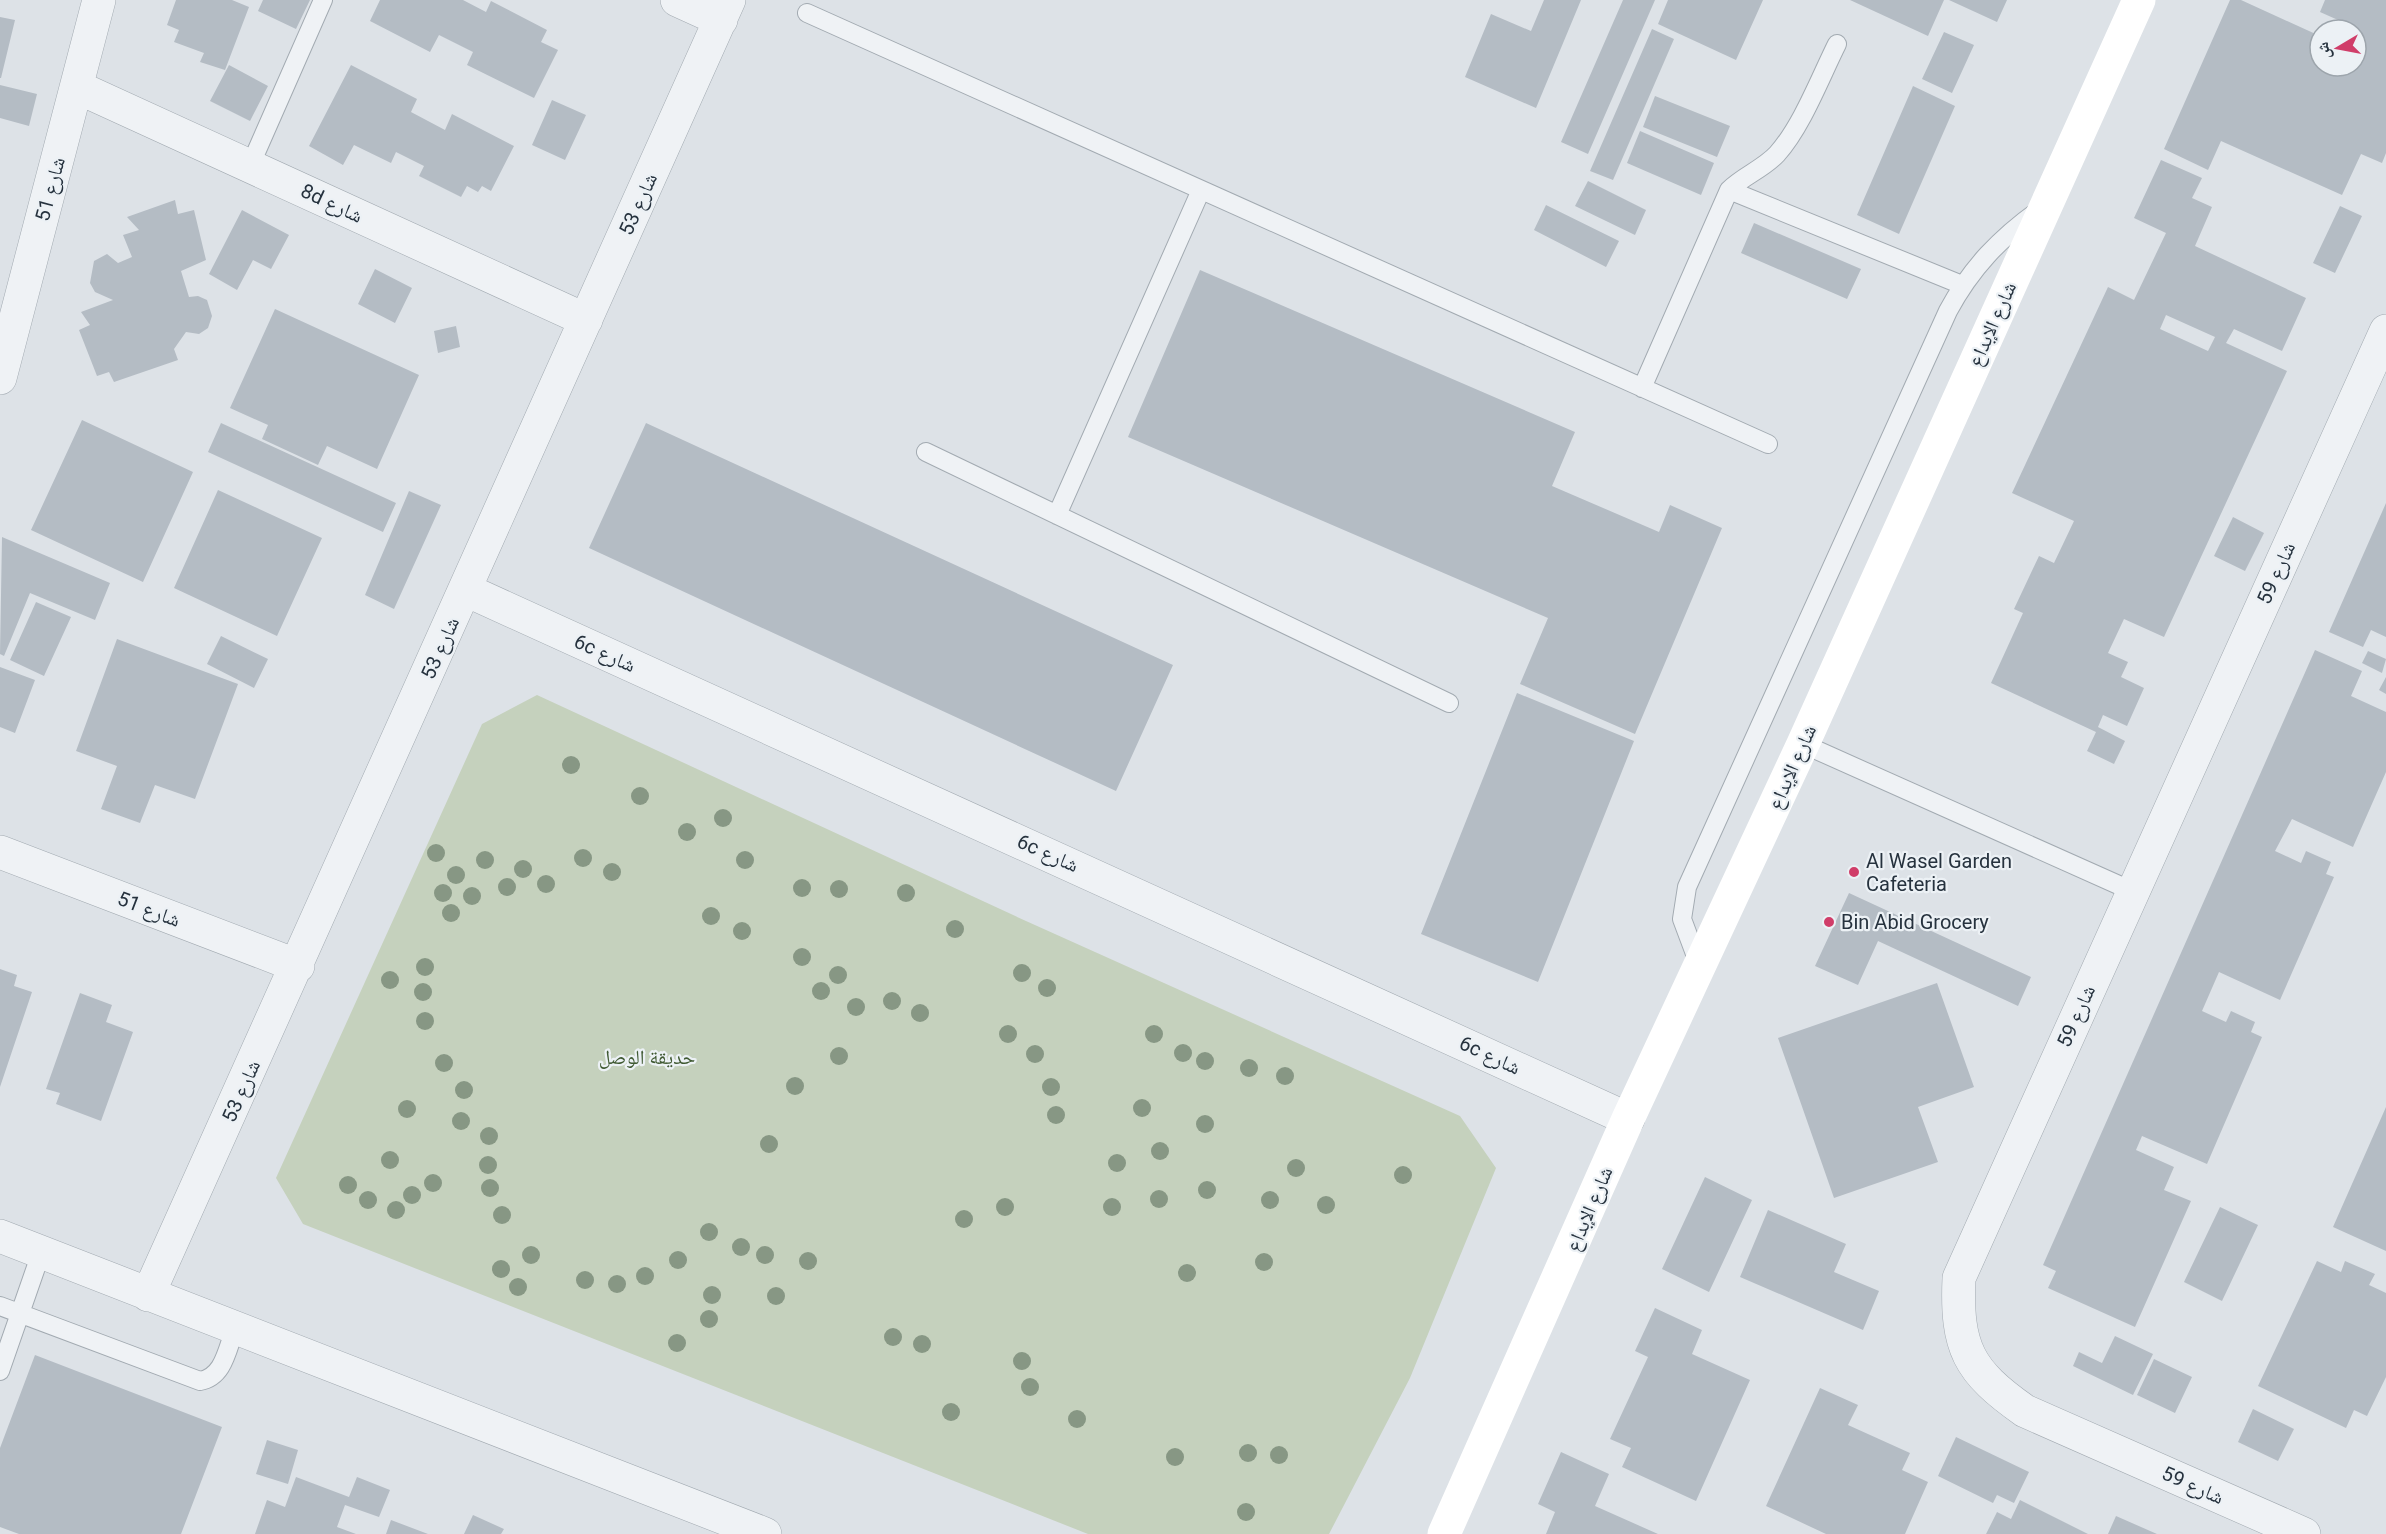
<svg xmlns="http://www.w3.org/2000/svg" width="2386" height="1534" font-family="Roboto,'Noto Naskh Arabic',sans-serif">
<style>
.green{fill:#c5d1bd}
.building{fill:#b4bcc4;fill-rule:evenodd}
.lines{fill:none;stroke-linecap:round;stroke-linejoin:round}
.lane-casing{stroke:#a2aab1;stroke-width:20}
.street-casing{stroke:#a2aab1;stroke-width:34}
.lane{stroke:#eff2f5;stroke-width:18}
.street{stroke:#eff2f5;stroke-width:33}
.secondary{stroke:#fff;stroke-width:33}
.tree{fill:#879784}
.poi-dot{fill:#d03d69;stroke:#ecf1f5;stroke-width:2}
.labels{text-anchor:middle;stroke-width:4.5;stroke-linejoin:round;paint-order:stroke}
.street-label{font-size:20px;fill:#26323e;stroke:#ecf1f5}
.poi-label{font-size:20px;fill:#26323e;stroke:#ecf1f5;text-anchor:start}
.park-label{font-size:20px;fill:#405a33;stroke:#ecf1f5}
</style>
<rect width="100%" height="100%" fill="#dde2e7"/>
<path class="green" d="M537 695 1026 921 1460 1116 1496 1168 1410 1378 1329 1534H1088L303 1224 276 1178 482 724Z"/>
<path class="building" d="M176 0H232L249 7 225 70 200 62 204 53 174 42 179 30 167 25Z
M263 0H310L296 29 258 11Z
M380 0H463L486 12 491 1 547 30 541 42 558 50 534 98 467 65 473 52 439 35 430 52 370 21Z
M1544 0H1581L1536 108 1465 77 1491 14 1531 31Z
M1623 0H1655L1588 154 1561 142Z
M1668 0H1763L1736 60 1658 24Z
M1850 0H1944L1928 36Z
M1949 0H2007L1997 22Z
M2230 0H2241L2320 36V66H2356V30H2334L2338 20 2320 12 2325 0H2386V153L2382 163 2361 154 2342 195 2221 141 2208 170 2164 149Z
M0 17 15 20 1 78H0Z
M1652 29 1674 39 1613 180 1590 171Z
M1944 32 1974 45 1952 93 1922 79Z
M229 65 268 86 250 121 210 101Z
M351 65 417 99 411 112 445 130 452 114 514 146 491 191 482 186 478 192 467 186 461 197 419 176 424 166 396 152 391 163 354 145 343 165 309 146Z
M0 85 37 94 29 126 0 118Z
M1913 86 1955 106 1899 234 1857 215Z
M1655 96 1730 126 1717 157 1643 127Z
M552 100 586 115 565 160 532 145Z
M1640 131 1714 163 1701 195 1627 163Z
M2161 160 2202 178 2192 198 2212 207 2195 246 2306 298 2282 351 2234 329 2226 343 2287 371 2164 637 2124 619 2108 653 2128 662 2121 677 2144 688 2127 726 2103 715 2098 727 2125 741 2114 764 2087 751 2096 732 1991 683 2023 613 2014 609 2039 556 2054 563 2074 521 2012 493 2108 287 2134 300 2166 233 2134 218ZM2166 315 2215 337 2208 351 2160 329Z
M1588 181 1646 210 1635 235 1575 206Z
M175 200 178 214 194 210 206 260 181 271 189 297 198 296 207 300 212 316 208 328 199 334 186 332 174 349 178 360 114 382 109 372 97 376 79 330 90 325 81 312 113 300 95 292 90 283 94 261 107 254 118 263 132 257 123 235 139 230 127 217Z
M1546 205 1619 241 1606 267 1534 230Z
M2340 206 2362 216 2335 273 2313 263Z
M242 210 289 235 271 269 253 260 237 290 209 274Z
M1754 223 1861 269 1847 299 1741 253Z
M375 269 412 288 395 323 358 304Z
M1200 270 1575 432 1552 486 1659 532 1670 505 1722 528 1635 734 1520 684 1548 618 1128 437Z
M275 309 419 375 377 469 327 446 318 465 262 439 268 425 230 408Z
M456 326 460 347 438 353 434 331Z
M82 420 193 472 143 582 31 530Z
M221 423 396 503 383 532 208 452Z
M646 423 1173 665 1116 791 589 548Z
M218 490 322 538 277 636 174 588Z
M409 491 441 505 394 609 365 595Z
M2386 503V637L2371 630 2363 647 2329 632Z
M2233 517 2264 533 2245 571 2214 556Z
M2 537 110 583 95 620 30 593 4 656 0 654Z
M36 602 71 617 44 676 10 660Z
M221 636 268 659 254 688 207 664Z
M117 639 238 684 195 799 155 785 140 823 101 809 117 766 76 751Z
M2315 650 2362 671 2351 696 2386 712V772L2353 847 2292 819 2275 851 2301 863 2306 851 2331 862 2326 874 2334 877 2280 1000 2219 972 2202 1011 2226 1022 2231 1011 2255 1022 2251 1032 2262 1037 2207 1164 2142 1136 2136 1150 2174 1167 2164 1190 2191 1201 2135 1327 2048 1288 2056 1271 2043 1265Z
M2368 651 2386 659 2382 673 2362 663Z
M0 667 35 680 15 733 0 727Z
M2386 677V694L2379 690Z
M1517 693 1634 741 1538 982 1421 934Z
M1849 893 2031 977 2018 1006 1878 941 1858 985 1815 966Z
M0 969 17 975 14 986 32 992 0 1087Z
M1937 983 1974 1087 1918 1107 1938 1162 1834 1198 1778 1038Z
M80 993 112 1005 106 1022 133 1032 101 1121 56 1104 60 1093 46 1089Z
M2386 1107V1251L2333 1227Z
M1705 1177 1752 1200 1709 1292 1662 1269Z
M2220 1207 2258 1225 2222 1301 2184 1282Z
M1768 1210 1846 1244 1834 1272 1879 1291 1863 1330 1740 1277Z
M2317 1261 2341 1272 2345 1261 2375 1274 2369 1285 2386 1293V1377L2367 1416 2354 1410 2346 1428 2258 1386Z
M1655 1308 1702 1330 1692 1354 1750 1380 1696 1501 1622 1467 1631 1448 1610 1439 1648 1357 1635 1351Z
M2115 1336 2153 1354 2133 1395 2073 1366 2079 1352 2102 1363Z
M35 1355 222 1427 181 1534H19L0 1527V1448Z
M2154 1359 2192 1377 2175 1413 2137 1395Z
M1820 1388 1858 1405 1848 1425 1910 1453 1902 1470 1928 1482 1905 1534H1826L1766 1506Z
M2253 1409 2294 1429 2278 1461 2238 1442Z
M1956 1437 2029 1472 2014 1503 1997 1495 1993 1503 1938 1476Z
M267 1440 298 1450 288 1484 256 1474Z
M1561 1452 1609 1474 1595 1506 1658 1534H1546L1555 1512 1538 1504Z
M296 1477 349 1497 357 1477 390 1490 379 1517 345 1505 337 1527 356 1534H255L267 1500 285 1507Z
M2020 1500 2088 1534H1986L1997 1512 2011 1519Z
M473 1515 504 1529 501 1534H464Z
M2116 1516 2157 1534H2108Z
M391 1520 428 1534H386Z"/>
<g class="lines">
<g class="lane-casing">
<path id="lane" d="M807 13 1768 444
M250 166 323 0
M1729 190 1962 285
M1642 388 1729 190C1743 176 1763 169 1777 154 1802 126 1820 78 1837 44
M926 452 1449 703
M1057 515 1201 190
M1803 744 2132 891
M1700 967 1682 919 1687 887 1948 311C1971 268 2000 238 2039 210
M0 1306 200 1381C224 1377 227 1349 235 1329
M0 1371 41 1253"/>
</g>
<g class="street-casing">
<path id="street" d="M677 0 721 20
M77 87 586 320
M0 378 99 0
M466 590 1628 1119
M0 852 298 966
M0 1236 765 1534
M148 1295 729 0
M2304 1534 2025 1411C1968 1371 1956 1348 1959 1278L2386 331"/>
</g>
<use href="#lane" class="lane"/>
<use href="#street" class="street"/>
<path class="secondary" d="M1444 1534 1628 1119 1803 744 2139 0"/>
</g>
<g class="tree">
<circle cx="571" cy="765" r="9"/>
<circle cx="640" cy="796" r="9"/>
<circle cx="723" cy="818" r="9"/>
<circle cx="687" cy="832" r="9"/>
<circle cx="436" cy="853" r="9"/>
<circle cx="583" cy="858" r="9"/>
<circle cx="485" cy="860" r="9"/>
<circle cx="745" cy="860" r="9"/>
<circle cx="523" cy="869" r="9"/>
<circle cx="612" cy="872" r="9"/>
<circle cx="456" cy="875" r="9"/>
<circle cx="546" cy="884" r="9"/>
<circle cx="507" cy="887" r="9"/>
<circle cx="802" cy="888" r="9"/>
<circle cx="839" cy="889" r="9"/>
<circle cx="443" cy="893" r="9"/>
<circle cx="906" cy="893" r="9"/>
<circle cx="472" cy="896" r="9"/>
<circle cx="451" cy="913" r="9"/>
<circle cx="711" cy="916" r="9"/>
<circle cx="955" cy="929" r="9"/>
<circle cx="742" cy="931" r="9"/>
<circle cx="802" cy="957" r="9"/>
<circle cx="425" cy="967" r="9"/>
<circle cx="1022" cy="973" r="9"/>
<circle cx="838" cy="975" r="9"/>
<circle cx="390" cy="980" r="9"/>
<circle cx="1047" cy="988" r="9"/>
<circle cx="821" cy="991" r="9"/>
<circle cx="423" cy="992" r="9"/>
<circle cx="892" cy="1001" r="9"/>
<circle cx="856" cy="1007" r="9"/>
<circle cx="920" cy="1013" r="9"/>
<circle cx="425" cy="1021" r="9"/>
<circle cx="1008" cy="1034" r="9"/>
<circle cx="1154" cy="1034" r="9"/>
<circle cx="1183" cy="1053" r="9"/>
<circle cx="1035" cy="1054" r="9"/>
<circle cx="839" cy="1056" r="9"/>
<circle cx="1205" cy="1061" r="9"/>
<circle cx="444" cy="1063" r="9"/>
<circle cx="1249" cy="1068" r="9"/>
<circle cx="1285" cy="1076" r="9"/>
<circle cx="795" cy="1086" r="9"/>
<circle cx="1051" cy="1087" r="9"/>
<circle cx="464" cy="1090" r="9"/>
<circle cx="1142" cy="1108" r="9"/>
<circle cx="407" cy="1109" r="9"/>
<circle cx="1056" cy="1115" r="9"/>
<circle cx="461" cy="1121" r="9"/>
<circle cx="1205" cy="1124" r="9"/>
<circle cx="489" cy="1136" r="9"/>
<circle cx="769" cy="1144" r="9"/>
<circle cx="1160" cy="1151" r="9"/>
<circle cx="390" cy="1160" r="9"/>
<circle cx="1117" cy="1163" r="9"/>
<circle cx="488" cy="1165" r="9"/>
<circle cx="1296" cy="1168" r="9"/>
<circle cx="1403" cy="1175" r="9"/>
<circle cx="433" cy="1183" r="9"/>
<circle cx="348" cy="1185" r="9"/>
<circle cx="490" cy="1188" r="9"/>
<circle cx="1207" cy="1190" r="9"/>
<circle cx="412" cy="1195" r="9"/>
<circle cx="1159" cy="1199" r="9"/>
<circle cx="368" cy="1200" r="9"/>
<circle cx="1270" cy="1200" r="9"/>
<circle cx="1326" cy="1205" r="9"/>
<circle cx="1005" cy="1207" r="9"/>
<circle cx="1112" cy="1207" r="9"/>
<circle cx="396" cy="1210" r="9"/>
<circle cx="502" cy="1215" r="9"/>
<circle cx="964" cy="1219" r="9"/>
<circle cx="709" cy="1232" r="9"/>
<circle cx="741" cy="1247" r="9"/>
<circle cx="531" cy="1255" r="9"/>
<circle cx="765" cy="1255" r="9"/>
<circle cx="678" cy="1260" r="9"/>
<circle cx="808" cy="1261" r="9"/>
<circle cx="1264" cy="1262" r="9"/>
<circle cx="501" cy="1269" r="9"/>
<circle cx="1187" cy="1273" r="9"/>
<circle cx="645" cy="1276" r="9"/>
<circle cx="585" cy="1280" r="9"/>
<circle cx="617" cy="1284" r="9"/>
<circle cx="518" cy="1287" r="9"/>
<circle cx="712" cy="1295" r="9"/>
<circle cx="776" cy="1296" r="9"/>
<circle cx="709" cy="1319" r="9"/>
<circle cx="893" cy="1337" r="9"/>
<circle cx="677" cy="1343" r="9"/>
<circle cx="922" cy="1344" r="9"/>
<circle cx="1022" cy="1361" r="9"/>
<circle cx="1030" cy="1387" r="9"/>
<circle cx="951" cy="1412" r="9"/>
<circle cx="1077" cy="1419" r="9"/>
<circle cx="1248" cy="1453" r="9"/>
<circle cx="1279" cy="1455" r="9"/>
<circle cx="1175" cy="1457" r="9"/>
<circle cx="1246" cy="1512" r="9"/>
</g>
<g class="poi-dot">
<circle cx="1854" cy="872" r="6"/>
<circle cx="1829" cy="922" r="6"/>
</g>
<g class="labels">
<g class="street-label">
<text transform="translate(50 189) rotate(-75)" y="7">شارع 51</text>
<text transform="translate(332 203) rotate(25)" y="7">8d شارع</text>
<text transform="translate(638 204) rotate(-66)" y="7">شارع 53</text>
<text transform="translate(1992 324) rotate(-66)" y="7">شارع الإبداع</text>
<text transform="translate(2276 573) rotate(-66)" y="7">شارع 59</text>
<text transform="translate(440 648) rotate(-66)" y="7">شارع 53</text>
<text transform="translate(605 653) rotate(24)" y="7">6c شارع</text>
<text transform="translate(1792 767) rotate(-66)" y="7">شارع الإبداع</text>
<text transform="translate(1048 853) rotate(24)" y="7">6c شارع</text>
<text transform="translate(149 909) rotate(21)" y="7">شارع 51</text>
<text transform="translate(2076 1016) rotate(-66)" y="7">شارع 59</text>
<text transform="translate(1490 1055) rotate(25)" y="7">6c شارع</text>
<text transform="translate(241 1091) rotate(-66)" y="7">شارع 53</text>
<text transform="translate(1589 1209) rotate(-67)" y="7">شارع الإبداع</text>
<text transform="translate(2193 1485) rotate(24)" y="7">شارع 59</text>
</g>
<g class="poi-label">
<text x="1866" y="868">Al Wasel Garden<tspan x="1866" dy="23">Cafeteria</tspan></text>
<text x="1841" y="929">Bin Abid Grocery</text>
</g>
<g class="park-label">
<text x="647" y="1064">حديقة الوصل</text>
</g>
</g>
<g transform="translate(2338 48) rotate(260)"><circle r="28" fill="#ecf1f5" stroke="#9da5ac" stroke-width="1.5"/>
<path d="M0-4.5L10 22L0 15L-10 22Z" fill="#d03d69"/>
<text y="-9" font-size="16" font-weight="bold" text-anchor="middle" fill="#26323e">ش</text>
</g>
</svg>
